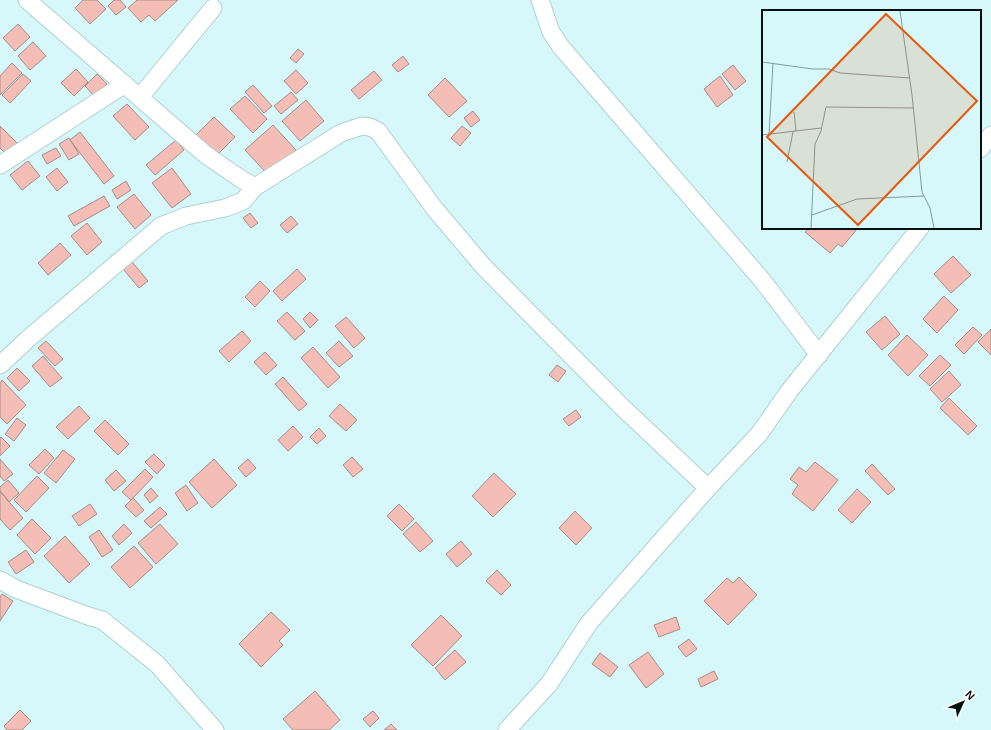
<svg xmlns="http://www.w3.org/2000/svg" width="991" height="730" font-family="Arial,sans-serif">
<style>
.building{fill:#f4beb6;stroke:#a78b87}
.lines{fill:none;stroke-linecap:round;stroke-linejoin:round}
.street-casing{stroke:#afd0d1;stroke-width:19}
.street{stroke:#fff;stroke-width:17}
.inset-road{fill:none;stroke:#829b9c;stroke-width:1}
.view{fill:#e8590c;fill-opacity:0.15;stroke:#e8590c;stroke-width:2}
.inset-edge{fill:none;stroke:#051010;stroke-width:2}
</style>
<rect width="100%" height="100%" fill="#d6f8fa"/>
<path class="building" d="M83 0H97L106 9 90 24 75 8Z
M114 0H120L126 7 116 15 108 6Z
M137 0H178L155 21 149 15 141 22 128 8Z
M18 24 30 37 15 51 3 38Z
M33 42 46 56 30 70 18 56Z
M298 49 304 54 296 63 290 58Z
M403 56 409 64 398 72 392 65Z
M12 63 22 73 0 95V76Z
M733 65 746 81 735 90 722 74Z
M76 69 88 82 74 96 61 83Z
M296 70 308 83 296 94 284 81Z
M374 71 382 80 359 99 351 90Z
M23 74 31 81 10 103 2 95Z
M97 74 107 84 94 96 85 86Z
M720 76 733 95 717 107 704 89Z
M445 78 467 101 449 117 428 95Z
M253 85 272 106 264 113 245 92Z
M291 92 298 100 281 114 274 106Z
M245 96 267 119 253 133 230 109Z
M306 100 324 121 300 141 282 121Z
M127 104 149 127 135 140 113 116Z
M473 111 480 120 471 127 464 118Z
M214 117 235 137 215 157 194 137Z
M273 125 296 150 268 175 245 150Z
M0 126 19 145 8 156 0 148Z
M462 126 471 133 460 146 451 138Z
M80 132 114 176 104 184 70 140Z
M69 138 79 154 69 160 59 144Z
M176 140 184 150 155 175 146 165Z
M56 148 61 156 47 164 42 155Z
M28 161 40 176 22 190 10 175Z
M57 168 68 182 57 191 46 177Z
M172 168 191 194 172 208 152 183Z
M126 181 131 190 117 199 112 190Z
M134 194 151 215 135 229 117 207Z
M104 196 110 206 74 226 68 216Z
M250 213 258 223 251 228 243 218Z
M291 216 298 224 287 233 280 225Z
M87 223 102 242 87 255 71 236Z
M809 228H858L842 247 838 244 830 253 805 232Z
M60 243 71 255 48 275 38 263Z
M953 256 971 275 951 293 934 274Z
M128 257 148 281 139 288 119 264Z
M297 269 306 279 282 301 273 291Z
M260 281 270 291 255 307 245 297Z
M944 296 958 310 937 333 923 319Z
M287 312 305 331 295 340 277 321Z
M310 312 318 320 310 328 303 319Z
M885 316 900 334 882 350 866 332Z
M346 317 365 338 354 348 335 326Z
M973 327 982 335 964 354 955 345Z
M991 329V355L978 342Z
M242 331 251 341 229 362 219 351Z
M907 335 928 355 908 376 888 355Z
M46 341 63 359 55 366 38 348Z
M339 341 353 356 339 367 326 353Z
M313 347 340 377 328 388 301 358Z
M265 352 277 365 266 375 254 362Z
M940 355 951 365 930 386 919 376Z
M43 356 62 378 50 387 32 366Z
M557 365 566 371 558 382 549 375Z
M17 368 30 381 19 391 7 378Z
M949 371 961 385 942 402 930 389Z
M283 377 307 404 299 411 275 384Z
M2 380 26 405 7 424 0 417V383Z
M949 398 977 426 968 435 940 408Z
M340 404 357 420 346 431 329 416Z
M79 406 90 418 68 439 56 427Z
M576 410 581 417 569 426 563 419Z
M17 418 26 425 14 441 5 434Z
M105 420 129 444 118 455 94 431Z
M293 426 303 437 288 451 278 440Z
M319 428 326 436 317 444 310 437Z
M1 437 10 446 0 456V438Z
M45 449 54 458 39 474 29 465Z
M63 450 75 459 56 483 44 473Z
M154 454 165 465 157 474 145 462Z
M352 457 363 469 353 477 343 465Z
M0 459 13 474 4 481 0 476Z
M214 459 237 485 212 508 189 482Z
M248 459 256 468 246 477 238 468Z
M815 462 838 480 813 511 792 494 798 485 790 479 799 467 806 472Z
M872 464 895 489 888 495 865 471Z
M145 469 153 477 131 500 122 492Z
M116 470 126 481 114 491 105 480Z
M494 473 516 494 493 517 472 496Z
M37 476 49 488 26 512 14 500Z
M8 480 19 493 9 502 0 491V487Z
M186 485 198 503 187 511 175 493Z
M151 488 158 496 150 503 144 495Z
M857 489 871 502 852 523 838 510Z
M0 491 23 518 10 530 0 519Z
M133 498 144 510 136 517 125 506Z
M90 504 97 514 79 526 72 516Z
M399 504 414 519 402 531 387 516Z
M160 507 167 514 151 528 144 521Z
M575 511 592 528 576 545 559 528Z
M32 519 51 538 35 554 17 535Z
M416 522 433 541 420 552 403 534Z
M124 524 132 533 119 545 112 536Z
M160 524 178 544 156 564 138 543Z
M99 530 113 550 102 557 89 537Z
M65 536 90 564 69 583 44 556Z
M461 541 472 554 457 567 446 554Z
M134 546 153 567 130 588 111 567Z
M26 550 34 562 16 574 8 562Z
M497 570 511 585 501 595 486 581Z
M739 577 757 595 728 625 704 601 727 578 733 583Z
M2 594 13 601 0 621V597Z
M271 612 290 630 279 641 283 645 261 667 239 644Z
M441 615 462 636 433 666 411 645Z
M676 617 680 629 659 637 654 625Z
M689 639 697 649 686 657 678 647Z
M455 650 466 662 445 680 435 668Z
M648 652 664 674 646 688 629 665Z
M600 653 618 667 610 677 592 664Z
M714 671 718 679 701 687 698 679Z
M315 691 340 720 329 730H293L283 719Z
M20 710 31 721 22 730H7L4 726Z
M373 711 379 718 370 727 363 719Z
M391 724 397 730H384Z"/>
<g class="lines">
<g class="street-casing">
<path id="street" d="M27 0 206 155 241 179 255 187
M540 0 551 32 561 47 762 280 819 355
M140 97 213 8
M980 149 991 135
M0 165 125 84
M0 365 29 338 161 226 186 216 225 208 243 201 255 187 341 133 362 126 370 127 378 131 434 208 483 266 621 406 708 488
M0 580 16 589 88 616 102 620 157 664 215 730
M507 730 549 684 589 623 708 488 759 434 790 390 920 228"/>
</g>
<use href="#street" class="street"/>
</g>
<g transform="translate(762 10)">
<rect width="219" height="219" fill="#d6f8fa"/>
<path class="inset-road" d="M138 1 150 85 160 182 168 198 172 218M0 52 51 59H67L78 63 148 68M32 102 34 121M7 124 11 53M0 125 59 118M25 152 31 122M50 205 95 189 162 186M49 218 53 134 59 121 64 97 151 98"/>
<path class="view" d="M124 4 215 91 96 215 5 127Z"/>
<rect width="219" height="219" class="inset-edge"/>
</g>
<g transform="translate(963 702) rotate(46)" stroke="#ffffff" stroke-width="3" paint-order="stroke">
<path d="M0-3L7 15L0 10L-7 15Z" fill="#051010"/>
<text y="-6" font-size="11" font-weight="bold" text-anchor="middle" fill="#051010">N</text>
</g>
</svg>
